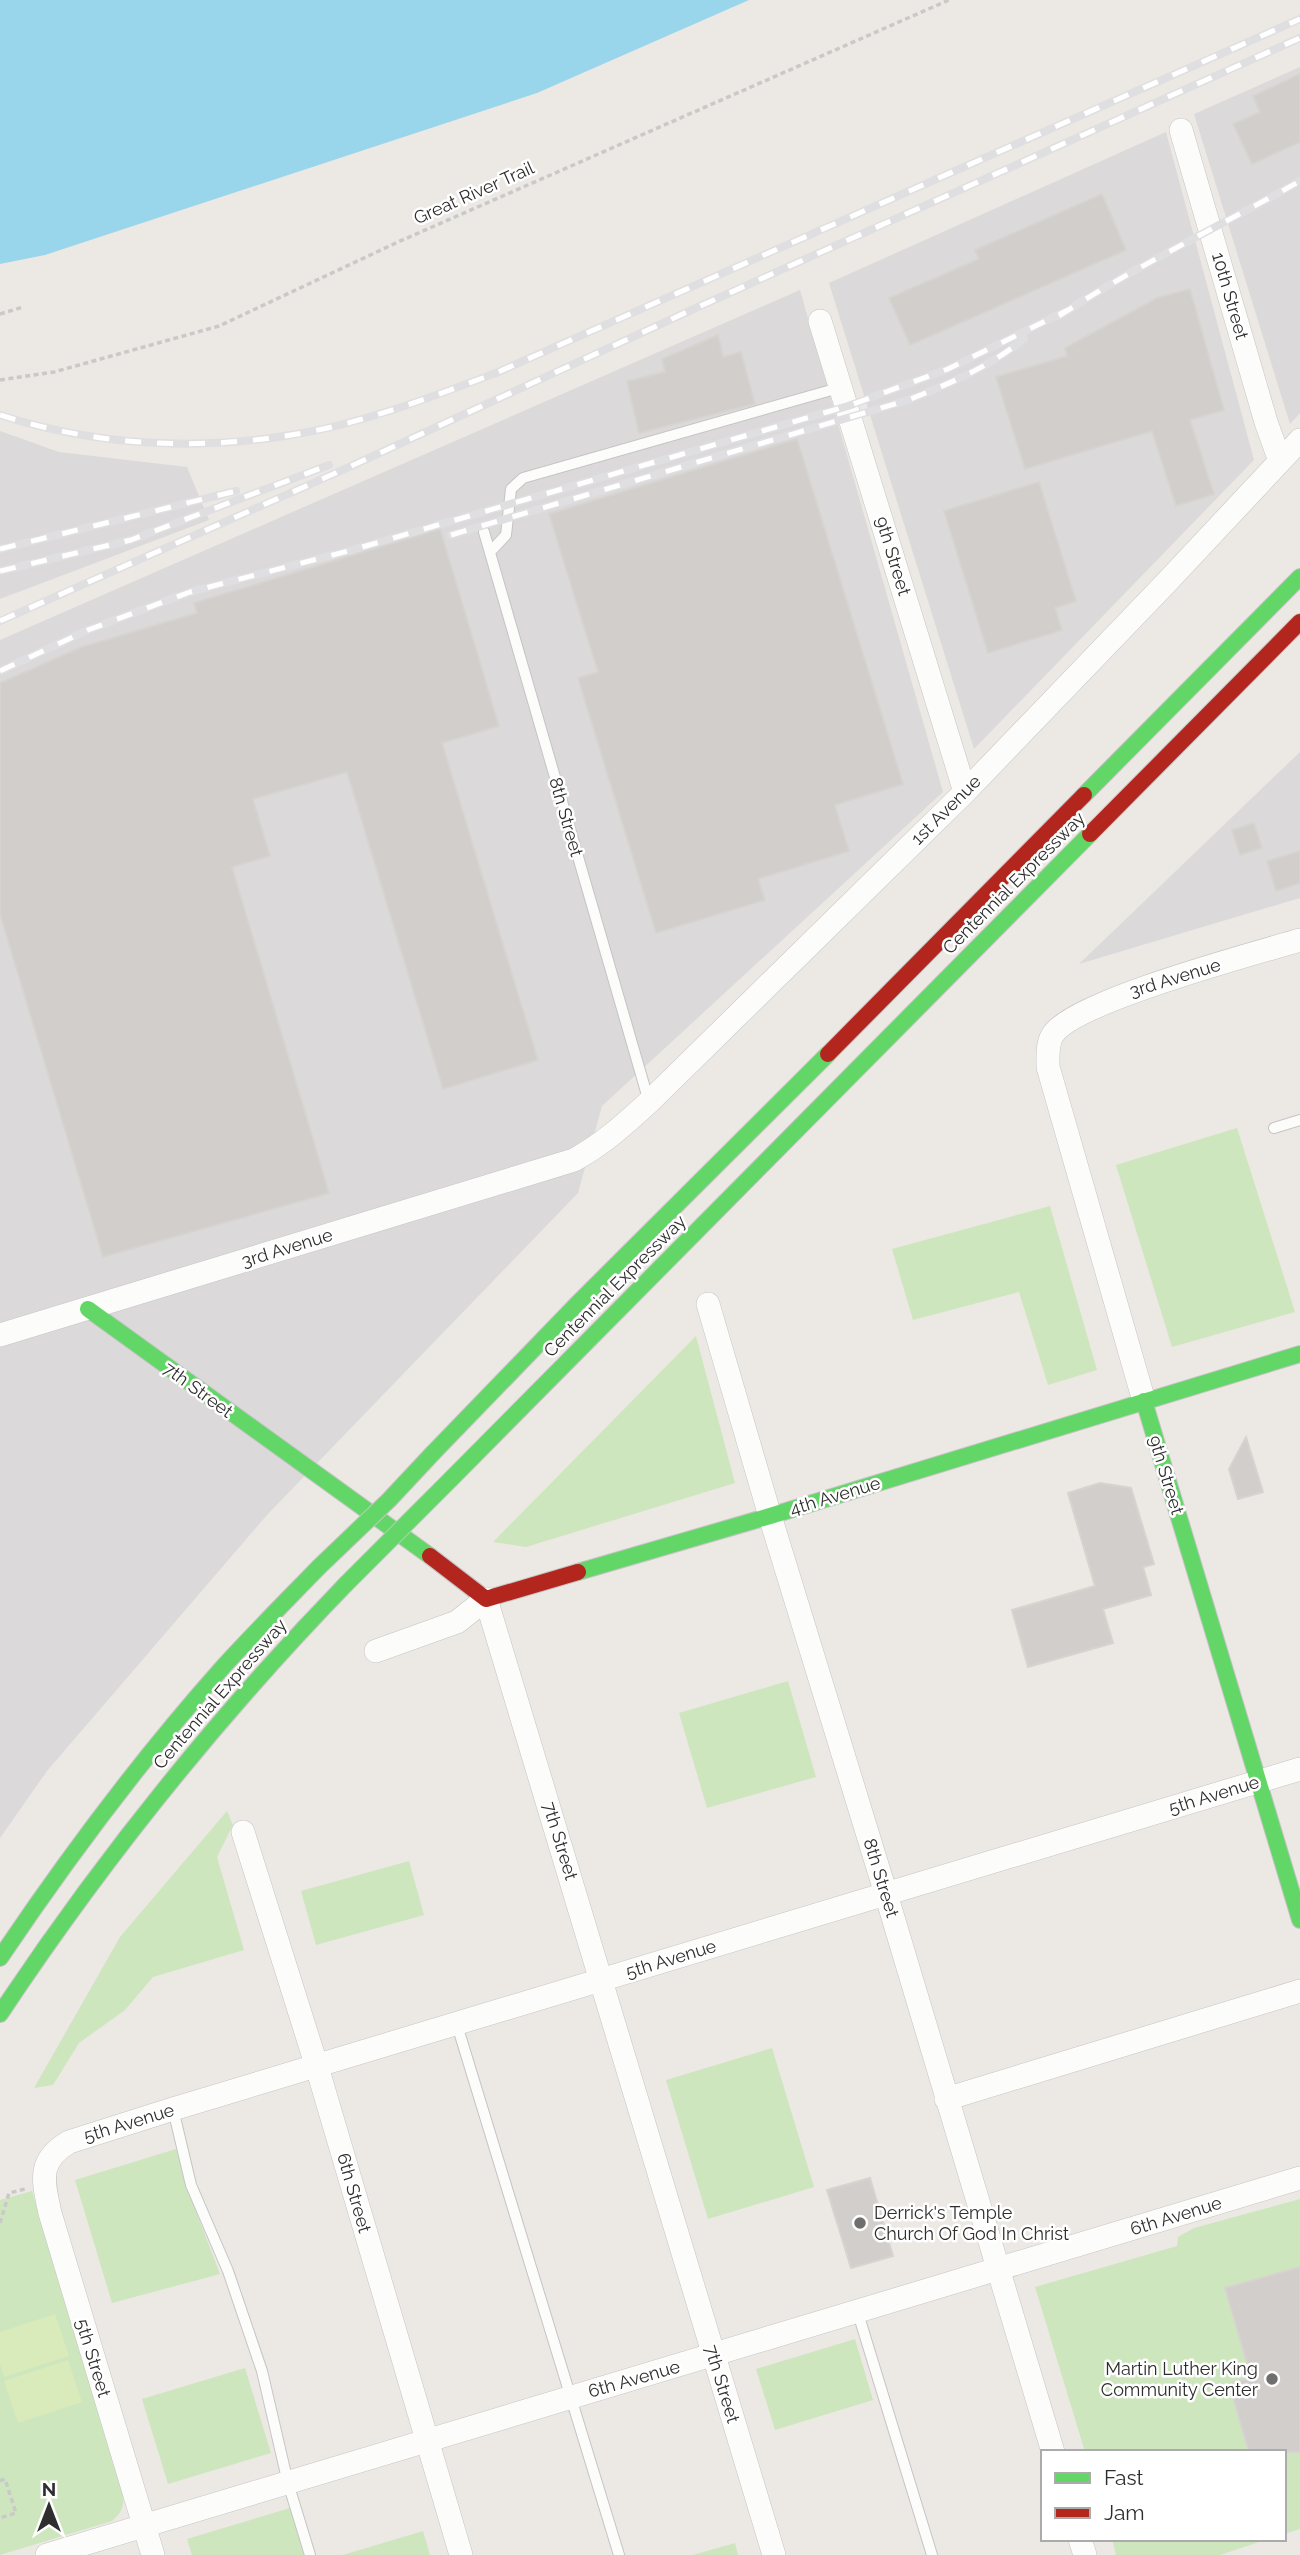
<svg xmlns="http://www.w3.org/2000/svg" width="1300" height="2555" font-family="Raleway,sans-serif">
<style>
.industrial{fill:#dcd9db}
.green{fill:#cee6be}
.pitch{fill:#d9eabb}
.water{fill:#99d6ec}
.building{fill:#d1cecb;stroke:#d7d4d0;stroke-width:2}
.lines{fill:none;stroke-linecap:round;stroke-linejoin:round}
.lane-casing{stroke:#c5c4c5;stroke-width:12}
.street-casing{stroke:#c5c4c5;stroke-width:24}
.fast-casing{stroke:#c5c4c5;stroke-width:18}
.jam-casing{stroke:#c5c4c5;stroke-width:18}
.path{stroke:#c9c9c8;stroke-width:3.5;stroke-dasharray:5 3.5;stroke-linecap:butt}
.lane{stroke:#fcfcfb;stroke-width:10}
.street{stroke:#fcfcfb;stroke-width:23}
.fast{stroke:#63d668;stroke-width:16}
.jam{stroke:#b3261e;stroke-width:16}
.rail-casing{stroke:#dfdfe1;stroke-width:8}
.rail{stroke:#fff;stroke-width:5;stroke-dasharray:16;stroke-linecap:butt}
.fast-bridge-casing{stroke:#c6c5c4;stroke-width:18;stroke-linecap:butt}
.fast-bridge{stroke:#63d668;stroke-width:16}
.poi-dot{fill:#706f6e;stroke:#fff;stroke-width:2.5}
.labels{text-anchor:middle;stroke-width:5;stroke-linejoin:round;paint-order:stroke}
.street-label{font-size:18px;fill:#2e2e2e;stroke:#fff}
.poi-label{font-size:18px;fill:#2e2e2e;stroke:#fff;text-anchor:start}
</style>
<rect width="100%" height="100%" fill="#ece8e4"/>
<path class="industrial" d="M1300 67V413L1290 424 1194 114Z
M1166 132 1254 460 974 749 829 283Z
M800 290 943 792 602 1106 578 1193 267 1515 47 1771 0 1838V640Z
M0 431 59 452 187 467 209 520 0 599Z
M1300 752V898L1079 964Z"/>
<path class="green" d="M1237 1128 1295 1312 1172 1347 1116 1165Z
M1050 1206 1097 1370 1048 1385 1019 1292 913 1320 892 1249Z
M696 1336 735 1483 526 1547 493 1542Z
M788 1681 816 1777 707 1808 679 1713Z
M227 1811 233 1825 217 1857 244 1950 153 1977 125 2010 79 2043 53 2085 34 2088 120 1937Z
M409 1861 424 1915 316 1945 301 1891Z
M772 2048 814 2187 708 2219 666 2080Z
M176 2149 187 2188 220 2274 112 2303 75 2180Z
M32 2191 122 2488C124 2504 125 2510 112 2521L0 2555V2200Z
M1300 2199V2529L1284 2534V2452H1085L1035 2287 1177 2246 1178 2237 1194 2228Z
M855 2339 873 2400 775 2430 756 2369Z
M245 2368 271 2453 168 2484 142 2399Z
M290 2508 304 2555H192L187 2539Z
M423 2531 430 2555H343Z
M1112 2539H1268L1220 2555H1116Z
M735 2543 738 2555H693Z"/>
<path class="pitch" d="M55 2314 69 2356 4 2377 0 2364V2332Z
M68 2360 82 2402 18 2423 4 2381Z"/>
<path class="water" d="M0 0H749L537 93 45 255 0 264Z"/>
<path class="building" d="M1300 74V142L1252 164 1233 124 1260 112 1253 96Z
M1102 194 1126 250 910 345 889 298 979 259 975 250Z
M1190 289 1224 410 1190 420 1214 494 1176 506 1152 431 1025 469 996 377 1067 356 1065 348 1157 298Z
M718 335 723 357 741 352 755 404 639 433 627 381 665 372 662 359Z
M797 439 903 784 835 805 849 851 758 879 765 900 656 933 578 678 598 672 549 514Z
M1039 482 1076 601 1055 608 1062 630 988 653 944 511Z
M440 529 499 726 442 743 538 1060 443 1089 347 772 253 799 270 856 232 867 329 1193 103 1257 0 914V683L82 647 197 613 194 603Z
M1254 823 1262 848 1240 855 1232 830Z
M1300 851V883L1276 891 1267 861Z
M1246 1437 1263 1492 1238 1499 1229 1469Z
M1100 1483 1131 1488 1154 1564 1143 1567 1151 1595 1103 1609 1113 1643 1028 1667 1012 1610 1095 1586 1068 1493Z
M870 2178 893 2256 851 2268 827 2190Z
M1300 2267V2452H1249L1229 2384 1251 2377 1225 2288Z"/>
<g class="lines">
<g class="lane-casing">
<path id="lane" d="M484 532 649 1102
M490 552 506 535 511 489 523 478 842 387
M1274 1128 1300 1120
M457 2025 619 2555
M173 2109 191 2185 228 2271 262 2371 288 2483 310 2555
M857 2310 932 2555"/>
</g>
<g class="street-casing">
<path id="street" d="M1181 130 1266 422 1280 461
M820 321 965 792
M708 1304 770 1516 886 1894 1053 2452
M0 1335 574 1160C603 1144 625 1124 649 1102L965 792 1166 583 1300 440
M1144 1401 1048 1067C1048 1057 1047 1045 1052 1036 1070 1002 1257 953 1300 940
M376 1651 457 1622 486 1599 774 2555
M243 1832 317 2067 461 2555
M946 2099 1300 1991
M1080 2539 1085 2555
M47 2555 1300 2178
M153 2555 50 2213C43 2180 37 2161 69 2142L173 2109 1300 1769"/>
</g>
<g class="fast-casing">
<path id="fast" d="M1084 795 1300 577
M88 1309 430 1556
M1144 1401 1300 1920
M433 1453 579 1302 828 1054
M451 1479 1090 834
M578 1572 770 1516 1300 1354
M0 1958C68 1857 142 1758 223 1667 254 1633 287 1600 319 1567
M0 2014C103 1859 217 1717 346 1584"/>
</g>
<g class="jam-casing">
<path id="jam" d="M1090 834 1300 622
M828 1054 1084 795
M430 1556 486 1599 578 1572"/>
</g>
<path class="path" d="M0 314 23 307
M0 380 54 372 219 326 398 242 949 0
M0 2223 9 2193 25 2189
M0 2481 5 2479 16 2513 0 2518"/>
<use href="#lane" class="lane"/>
<use href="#street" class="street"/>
<use href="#fast" class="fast"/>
<use href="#jam" class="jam"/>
<g class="rail-casing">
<path id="rail" d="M1059 316C1136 266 1220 226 1300 181
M0 415C94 445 194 451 291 435 361 424 429 398 496 373L1300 19
M451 535 908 400C949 384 989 367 1024 339
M0 549 236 491
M0 571 131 540 329 465
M0 621 347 468 698 307 1300 38
M0 671 88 630 190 592 352 550 848 406 948 369 1068 310"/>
</g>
<use href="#rail" class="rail"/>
<g class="fast-bridge-casing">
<path id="fast-bridge" d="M319 1567 389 1500 433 1453
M346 1584 451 1479"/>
</g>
<use href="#fast-bridge" class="fast-bridge"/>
</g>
<g class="poi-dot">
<circle cx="860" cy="2223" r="7"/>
<circle cx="1272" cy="2379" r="7"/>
</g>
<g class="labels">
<g class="street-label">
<text transform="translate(474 193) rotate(-24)" y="6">Great River Trail</text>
<text transform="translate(1230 296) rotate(74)" y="6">10th Street</text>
<text transform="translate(893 556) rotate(73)" y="6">9th Street</text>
<text transform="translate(946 810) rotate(-45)" y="6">1st Avenue</text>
<text transform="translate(566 817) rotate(74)" y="6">8th Street</text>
<text transform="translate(1014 883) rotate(-45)" y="6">Centennial Expressway</text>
<text transform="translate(1175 978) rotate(-17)" y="6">3rd Avenue</text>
<text transform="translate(287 1248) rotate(-17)" y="6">3rd Avenue</text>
<text transform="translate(615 1286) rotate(-45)" y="6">Centennial Expressway</text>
<text transform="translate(198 1390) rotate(36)" y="6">7th Street</text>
<text transform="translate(1166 1475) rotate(73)" y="6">9th Street</text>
<text transform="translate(835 1496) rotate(-17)" y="6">4th Avenue</text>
<text transform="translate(220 1694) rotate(-49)" y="6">Centennial Expressway</text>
<text transform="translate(1214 1795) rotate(-17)" y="6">5th Avenue</text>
<text transform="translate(560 1841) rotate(73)" y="6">7th Street</text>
<text transform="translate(881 1878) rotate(73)" y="6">8th Street</text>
<text transform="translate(671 1959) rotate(-17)" y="6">5th Avenue</text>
<text transform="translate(129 2123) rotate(-17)" y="6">5th Avenue</text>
<text transform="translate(354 2193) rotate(74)" y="6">6th Street</text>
<text transform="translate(1176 2216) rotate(-17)" y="6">6th Avenue</text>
<text transform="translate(93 2358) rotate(73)" y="6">5th Street</text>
<text transform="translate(634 2379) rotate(-16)" y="6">6th Avenue</text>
<text transform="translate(722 2384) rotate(73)" y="6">7th Street</text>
</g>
<g class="poi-label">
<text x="874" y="2219">Derrick's Temple<tspan x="874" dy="21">Church Of God In Christ</tspan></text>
<text x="1258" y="2375" text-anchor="end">Martin Luther King<tspan x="1258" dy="21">Community Center</tspan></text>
</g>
</g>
<rect x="1041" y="2450" width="245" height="91" fill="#ffffff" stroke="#ababab" stroke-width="2"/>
<rect x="1055" y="2473" width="35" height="10" fill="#63d668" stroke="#ababab" stroke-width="2"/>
<text x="1104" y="2485" font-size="21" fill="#2e2e2e">Fast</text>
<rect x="1055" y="2508" width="35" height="10" fill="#b3261e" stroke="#ababab" stroke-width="2"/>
<text x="1104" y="2520" font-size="21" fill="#2e2e2e">Jam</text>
<g transform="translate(49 2506)" stroke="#ffffff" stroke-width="5" paint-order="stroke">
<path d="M0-5L12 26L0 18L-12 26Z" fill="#2e2e2e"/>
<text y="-10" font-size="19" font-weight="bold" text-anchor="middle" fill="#2e2e2e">N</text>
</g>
</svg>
